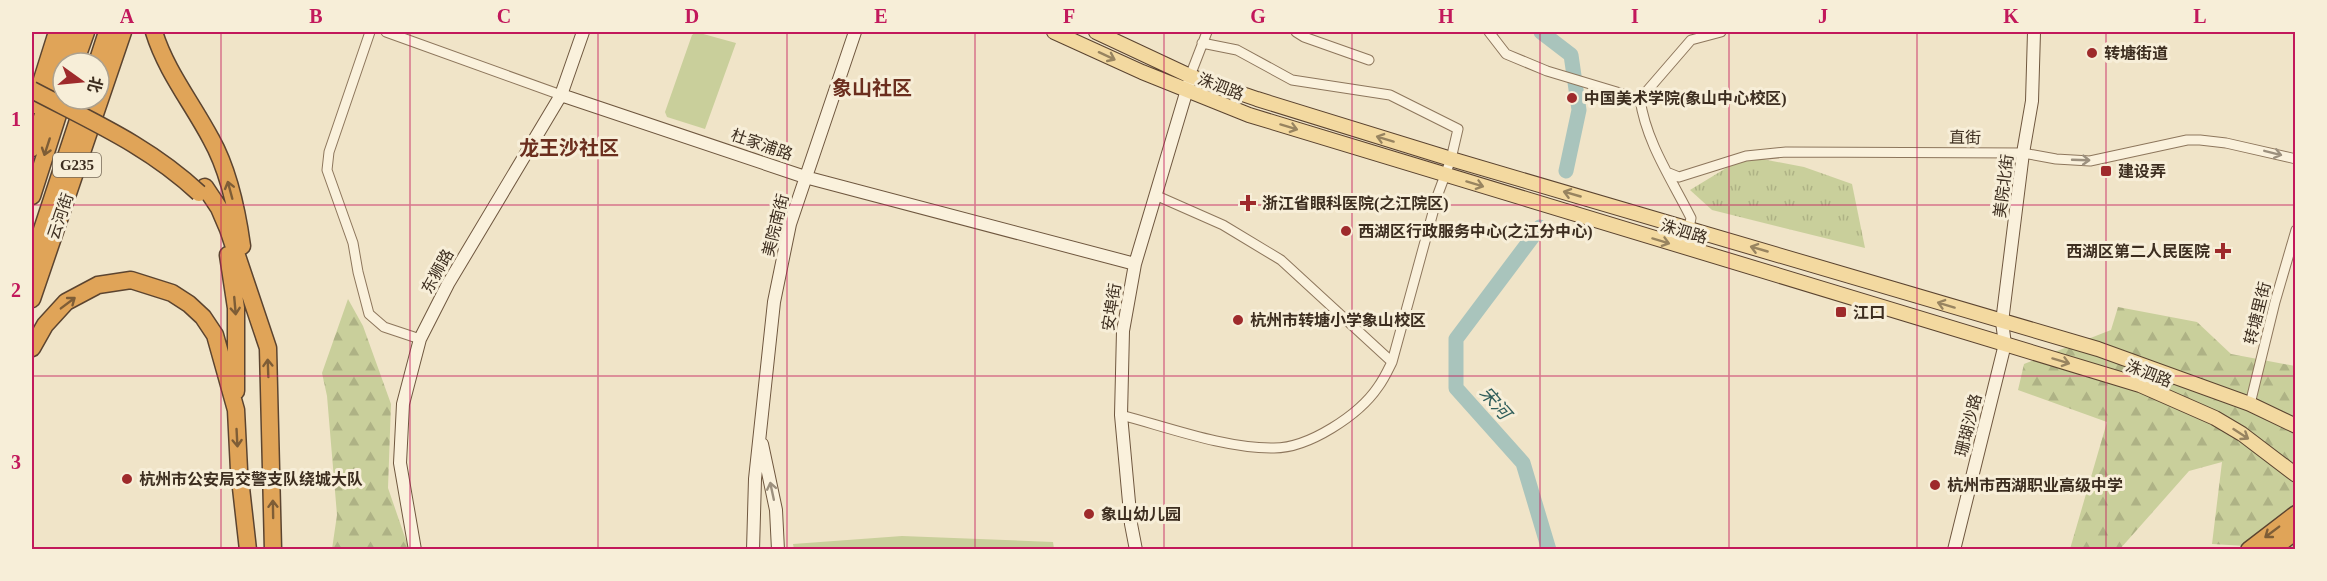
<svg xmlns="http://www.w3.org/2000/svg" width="2327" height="581" font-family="'Times New Roman','Noto Sans SC',serif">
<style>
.grass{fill:url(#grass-tufts)}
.forest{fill:url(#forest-firs)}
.park{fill:#c9cf9b}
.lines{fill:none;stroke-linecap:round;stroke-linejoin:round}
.river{stroke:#a9c4bc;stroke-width:15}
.street-casing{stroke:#8d765c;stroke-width:11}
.secondary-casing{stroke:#6f573f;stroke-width:14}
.primary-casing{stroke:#5b4430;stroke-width:16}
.highway-casing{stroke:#5b4430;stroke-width:19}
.street{stroke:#faf1dc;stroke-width:9}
.secondary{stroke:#faf1dc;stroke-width:12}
.primary{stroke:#f3d9a0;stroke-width:14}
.highway{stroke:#e0a458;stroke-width:16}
.highway-bridge-casing{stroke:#5b4430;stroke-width:19;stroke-linecap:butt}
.highway-bridge{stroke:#e0a458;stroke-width:16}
.oneway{stroke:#988460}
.oneway2{stroke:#7e5d36}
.oneway3{stroke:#9c907e}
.grid{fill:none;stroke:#c2185b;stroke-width:1.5;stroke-opacity:0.55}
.poi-dot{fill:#9e2a2b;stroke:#f7eed8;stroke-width:2}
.labels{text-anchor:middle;stroke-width:6;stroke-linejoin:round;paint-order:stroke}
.shield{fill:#f7eed8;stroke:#756857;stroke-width:1.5}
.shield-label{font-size:15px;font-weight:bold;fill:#3d2e20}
.poi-label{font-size:16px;font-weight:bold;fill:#3d2e20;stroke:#f7eed8;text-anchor:start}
.street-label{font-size:16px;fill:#3d2e20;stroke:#f7eed8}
.water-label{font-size:18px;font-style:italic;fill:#2f5d5a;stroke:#f7eed8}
.quarter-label{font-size:20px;font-weight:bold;fill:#6b2e1e;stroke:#f7eed8}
.neatline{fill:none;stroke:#c2185b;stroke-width:2}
.grid-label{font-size:20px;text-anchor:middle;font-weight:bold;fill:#c2185b}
</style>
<defs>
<pattern id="grass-tufts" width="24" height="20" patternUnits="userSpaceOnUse" patternTransform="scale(1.5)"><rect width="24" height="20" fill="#c9cf9b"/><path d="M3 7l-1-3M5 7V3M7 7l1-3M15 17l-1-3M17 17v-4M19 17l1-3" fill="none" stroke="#aeb285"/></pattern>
<pattern id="forest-firs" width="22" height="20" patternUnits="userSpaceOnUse" patternTransform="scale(1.5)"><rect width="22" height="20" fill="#c9cf9b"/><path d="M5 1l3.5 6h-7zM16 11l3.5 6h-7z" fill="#aeb285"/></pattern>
</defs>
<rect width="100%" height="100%" fill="#f0e4c8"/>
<path class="grass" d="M1746 156 1804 167 1852 184 1865 248 1712 210 1690 190Z"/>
<path class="forest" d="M348 299 363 326 391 404 388 488 409 549H332L337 515 327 396 322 373Z
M2118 307 2197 322 2231 354 2295 366V549L2212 544 2222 462 2189 471 2120 549H2070L2107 422 2018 390 2024 364 2111 330Z"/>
<path class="park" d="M696 32 736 43 705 129 667 117 665 112 692 35Z
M902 536 1053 542 1054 549H794L793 544Z"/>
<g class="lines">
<path class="river" d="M1541 32 1571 55 1579 110 1566 171
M1540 227 1456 339V388L1523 463 1549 550"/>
<g class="street-casing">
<path id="street" d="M370 32 329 152 327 170 353 243 358 272 369 314 384 327 420 339
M386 32 561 95
M1296 32 1304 37 1369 60
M1489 32 1506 54 1547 71 1640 99
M1190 76 1207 32
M1669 173 1679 177 1746 156 1786 152 2023 153 2056 159 2090 161 2187 140H2200L2226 143 2296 159
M1155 195 1223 225 1281 260 1392 362
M1689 228 1691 218C1672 180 1646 142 1640 99L1691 40 1721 32
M2250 404 2275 302 2296 230
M1121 415C1167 427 1226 449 1274 448 1309 448 1359 415 1378 387 1384 379 1388 370 1392 362L1438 194 1451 159 1458 129 1390 95 1292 80 1237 50 1202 43"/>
</g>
<g class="secondary-casing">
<path id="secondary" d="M561 95 805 177 1135 264
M762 444 776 510 778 550
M415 550 400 463 403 404 420 339 448 284 561 95 583 32
M753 550 755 479 774 302 790 224 855 32
M1136 550 1131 524 1121 415 1123 331 1135 264 1189 83
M1954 550 2005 344 2002 322 2023 153 2032 101 2034 32"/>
</g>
<g class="primary-casing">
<path id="primary" d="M1054 32 1142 72 1249 115 2140 385 2215 418 2242 434 2296 475
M1096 32 1190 76 1257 99 1451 159 2098 349 2250 404 2296 426"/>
</g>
<g class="highway-casing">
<path id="highway" d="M154 32C166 71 192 103 211 139 229 171 237 210 242 246
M75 63 86 32
M97 63 107 32
M34 105 57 32
M32 148 70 32
M205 187 219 208 228 229 268 348 273 550
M32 196 63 99
M228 255 236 308V391
M32 260 85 99
M32 299 123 32
M32 348 45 325 66 302 98 285 131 280 172 293 189 304 203 317 215 335 236 410 239 470 248 550
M2249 550 2296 514
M2271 550 2296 531"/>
</g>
<use href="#street" class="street"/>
<use href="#secondary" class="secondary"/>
<use href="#primary" class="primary"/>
<use href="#highway" class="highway"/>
<g class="highway-bridge-casing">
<path id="highway-bridge" d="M32 90C91 121 149 146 199 193"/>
</g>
<use href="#highway-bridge" class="highway-bridge"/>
</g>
<defs><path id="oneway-shaft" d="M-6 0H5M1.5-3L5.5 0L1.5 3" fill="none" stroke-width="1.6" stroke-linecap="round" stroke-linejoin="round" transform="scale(1.5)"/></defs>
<g class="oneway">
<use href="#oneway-shaft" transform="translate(1107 56) rotate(25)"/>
<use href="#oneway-shaft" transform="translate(1289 127) rotate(17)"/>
<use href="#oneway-shaft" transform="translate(1385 139) rotate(-163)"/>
<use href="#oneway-shaft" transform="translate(1475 184) rotate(17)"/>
<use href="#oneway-shaft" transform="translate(1572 194) rotate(-164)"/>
<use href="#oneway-shaft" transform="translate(1661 241) rotate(17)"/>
<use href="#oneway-shaft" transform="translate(1759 249) rotate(-164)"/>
<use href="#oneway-shaft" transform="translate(1946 305) rotate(-163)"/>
<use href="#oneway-shaft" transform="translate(2061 361) rotate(17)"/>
<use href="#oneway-shaft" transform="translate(2241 434) rotate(33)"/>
</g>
<g class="oneway2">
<use href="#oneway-shaft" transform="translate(47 147) rotate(108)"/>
<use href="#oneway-shaft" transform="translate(230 190) rotate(-105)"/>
<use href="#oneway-shaft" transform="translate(68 303) rotate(-37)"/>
<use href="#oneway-shaft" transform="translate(235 306) rotate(85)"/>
<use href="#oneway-shaft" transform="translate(268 368) rotate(-92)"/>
<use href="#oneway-shaft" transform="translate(237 438) rotate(87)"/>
<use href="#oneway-shaft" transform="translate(273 509) rotate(-91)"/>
<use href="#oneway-shaft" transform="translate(2272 532) rotate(143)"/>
</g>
<g class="oneway3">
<use href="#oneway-shaft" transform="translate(2273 153) rotate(14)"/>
<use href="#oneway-shaft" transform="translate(2081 160) rotate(2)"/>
<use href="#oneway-shaft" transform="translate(772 491) rotate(-102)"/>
</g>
<path class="grid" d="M221 32V550M410 32V550M598 32V550M787 32V550M975 32V550M1164 32V550M1352 32V550M1540 32V550M1729 32V550M1917 32V550M2106 32V550M32 205H2296M32 376H2296"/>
<g class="poi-dot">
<circle cx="2092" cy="53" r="6"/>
<circle cx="1572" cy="98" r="6"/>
<rect x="2100" y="165" width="12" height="12" rx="3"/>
<path d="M1245 194h6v6h6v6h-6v6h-6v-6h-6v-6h6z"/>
<circle cx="1346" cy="231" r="6"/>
<path d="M2220 242h6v6h6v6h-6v6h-6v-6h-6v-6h6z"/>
<rect x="1835" y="306" width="12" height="12" rx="3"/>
<circle cx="1238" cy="320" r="6"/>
<circle cx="127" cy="479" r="6"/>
<circle cx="1935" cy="485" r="6"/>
<circle cx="1089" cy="514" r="6"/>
</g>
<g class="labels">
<rect class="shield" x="53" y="153" width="48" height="24" rx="4.5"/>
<g class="shield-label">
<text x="77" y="170">G235</text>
</g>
<g class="poi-label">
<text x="2104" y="59">转塘街道</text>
<text x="1584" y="104">中国美术学院(象山中心校区)</text>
<text x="2118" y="177">建设弄</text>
<text x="1262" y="209">浙江省眼科医院(之江院区)</text>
<text x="1358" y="237">西湖区行政服务中心(之江分中心)</text>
<text x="2210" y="257" text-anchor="end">西湖区第二人民医院</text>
<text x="1853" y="318">江口</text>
<text x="1250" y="326">杭州市转塘小学象山校区</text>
<text x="139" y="485">杭州市公安局交警支队绕城大队</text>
<text x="1947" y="491">杭州市西湖职业高级中学</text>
<text x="1101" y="520">象山幼儿园</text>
</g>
<g class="street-label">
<text transform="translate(1221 86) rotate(21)" y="6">洙泗路</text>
<text transform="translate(1965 137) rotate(1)" y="6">直街</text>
<text transform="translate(762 144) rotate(19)" y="6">杜家浦路</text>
<text transform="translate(2003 186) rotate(-83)" y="6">美院北街</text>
<text transform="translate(60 216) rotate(-71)" y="6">云河街</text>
<text transform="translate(775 225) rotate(-76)" y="6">美院南街</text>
<text transform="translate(1684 231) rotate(17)" y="6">洙泗路</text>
<text transform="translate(437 271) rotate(-61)" y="6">东狮路</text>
<text transform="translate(1111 307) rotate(-81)" y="6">安埠街</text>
<text transform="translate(2257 313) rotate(-76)" y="6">转塘里街</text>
<text transform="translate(2149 373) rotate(21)" y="6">洙泗路</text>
<text transform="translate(1968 425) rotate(-76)" y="6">珊瑚沙路</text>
</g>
<g class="water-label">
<text transform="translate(1495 403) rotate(49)" y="6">宋河</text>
</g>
<g class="quarter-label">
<text x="872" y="95">象山社区</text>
<text x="569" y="155">龙王沙社区</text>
</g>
</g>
<rect width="2327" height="581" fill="none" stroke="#f7eed8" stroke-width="66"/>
<g transform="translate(81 81) rotate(105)"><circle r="28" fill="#f7eed8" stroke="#ada18e" stroke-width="1.5"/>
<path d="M0-4.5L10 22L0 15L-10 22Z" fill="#9e2a2b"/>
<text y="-9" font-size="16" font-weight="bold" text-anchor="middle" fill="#3d2e20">北</text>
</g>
<rect x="33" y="33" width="2261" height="515" class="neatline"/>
<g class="grid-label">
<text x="127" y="23">A</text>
<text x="316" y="23">B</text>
<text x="504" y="23">C</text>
<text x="692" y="23">D</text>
<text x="881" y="23">E</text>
<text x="1069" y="23">F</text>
<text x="1258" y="23">G</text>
<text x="1446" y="23">H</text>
<text x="1635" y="23">I</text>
<text x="1823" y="23">J</text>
<text x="2011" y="23">K</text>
<text x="2200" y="23">L</text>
<text x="16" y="126">1</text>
<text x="16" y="297">2</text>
<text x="16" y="469">3</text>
</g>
</svg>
